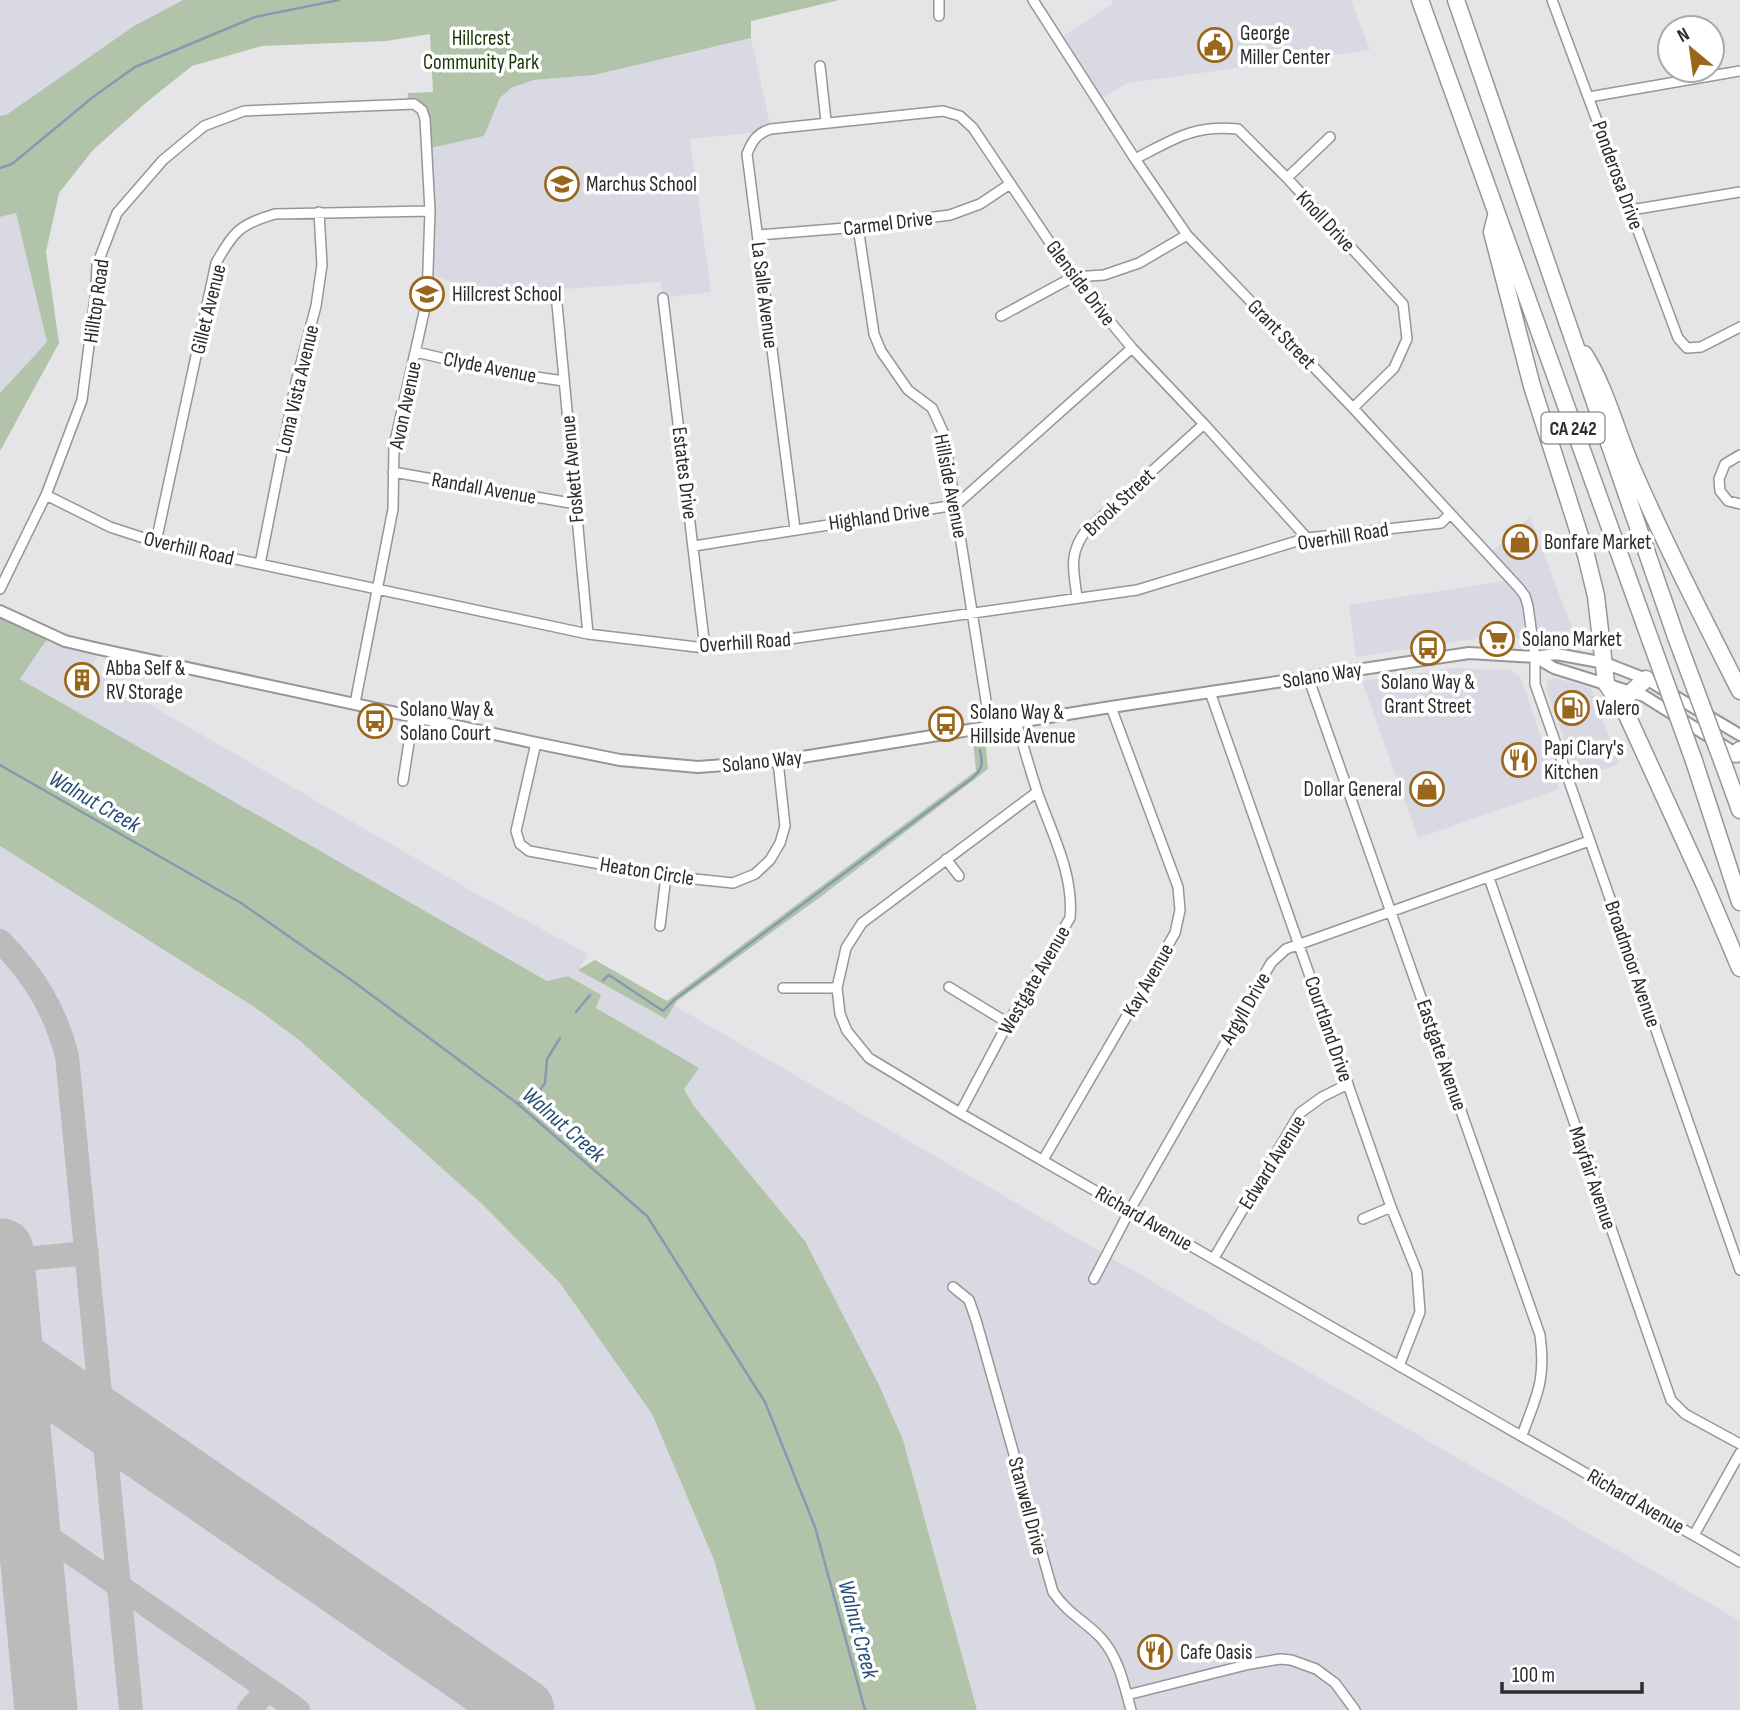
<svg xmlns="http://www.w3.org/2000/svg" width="1740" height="1710" font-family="'Sofia Sans Condensed',sans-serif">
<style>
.built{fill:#d9d9e3}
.green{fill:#b1c3a9}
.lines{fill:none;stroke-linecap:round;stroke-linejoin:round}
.stream{stroke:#879ab0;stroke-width:2.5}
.taxiway{stroke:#bbbbbc;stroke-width:24}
.runway{stroke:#bbbbbc;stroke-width:63}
.minor-casing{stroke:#969698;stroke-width:12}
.tertiary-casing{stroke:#969698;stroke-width:14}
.motorway-casing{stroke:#969698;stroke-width:19}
.minor{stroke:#fff;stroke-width:9}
.tertiary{stroke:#fff;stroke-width:10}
.motorway{stroke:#fff;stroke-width:16}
.motorway-bridge-casing{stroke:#969698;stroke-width:19;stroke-linecap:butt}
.motorway-bridge{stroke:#fff;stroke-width:16}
.labels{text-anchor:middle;stroke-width:7;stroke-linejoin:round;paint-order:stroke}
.shield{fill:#fff;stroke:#6b6b6b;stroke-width:2}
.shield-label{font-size:19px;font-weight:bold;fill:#2b2b2c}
.poi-label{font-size:21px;fill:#2b2b2c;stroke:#fff;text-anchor:start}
.park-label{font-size:21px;fill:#173605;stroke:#fff}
.street-label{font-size:21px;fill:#2b2b2c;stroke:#fff}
.water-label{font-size:23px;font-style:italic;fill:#264e76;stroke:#fff}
</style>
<rect width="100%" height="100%" fill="#e5e5e7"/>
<path class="built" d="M0 0H183L134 26 6 115 0 116Z
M1111 0H1351L1370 50 1128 83 1098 100 1059 39 1113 3Z
M751 38 771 129 761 132 690 139 711 292 663 298 661 282 484 295 428 273 426 149 484 136 500 98 511 88 534 80 594 75Z
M16 213 47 342 0 393V217Z
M1530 517 1576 639 1562 642 1554 638H1481L1356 657 1349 605 1511 580 1489 554Z
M50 635 99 649 92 668 104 678 477 894 588 954 579 970 665 1018 675 1006 1740 1621V1710H977L903 1440 805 1241 693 1105 684 1089 698 1068 595 1008 568 976 547 981 20 679Z
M1455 668 1511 670 1521 678 1559 789 1418 838 1362 681Z
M1555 678 1591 688 1619 764 1578 779 1546 688 1548 680Z
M0 846 257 1009 299 1040 483 1205 560 1283 652 1414 714 1560 757 1710H0Z"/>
<path class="green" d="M183 0H839L751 21V38L594 75 534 80 511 88 500 98 484 136 426 149 422 110 407 102 408 93 433 92 430 34 386 41 262 46 192 66 148 101 93 150 59 193 46 252 59 343 0 451V393L47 342 16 213 0 217V116L6 115 134 26Z
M0 611 50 635 20 679 547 981 568 976 601 995 596 1008 699 1068 684 1089 693 1105 805 1241 878 1383 903 1440 977 1710H756L714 1560 652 1414 560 1283 483 1205 299 1040 257 1009 0 846Z
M984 727 988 769 819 898 677 1001 666 1019 578 970 595 960 667 1001 976 771 972 729Z"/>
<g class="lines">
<path class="stream" d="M0 168 12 164 93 97 135 67 255 17 339 0
M0 765 241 903 354 982 518 1104 647 1216 765 1402 815 1527 865 1710
M603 980 609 975 663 1011 674 1000 971 779C983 769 983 765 980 750
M576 1012 590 995
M518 1104 539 1091 545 1083 547 1059 560 1038"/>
<path class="taxiway" d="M0 941C34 975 55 1010 67 1056L131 1710
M3 1261 87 1253
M28 1523 298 1710
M249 1710 268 1689"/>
<path class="runway" d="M2 1250 46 1710
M0 1350 523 1710"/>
<g class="minor-casing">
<path id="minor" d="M939 0V16
M1033 0 1135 159 1187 235 1353 408 1519 588 1525 596 1528 606 1535 657V684L1740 1270
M1552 0 1678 338 1687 348 1701 347 1740 327
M820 66 826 121
M1589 97 1740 71
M1135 159C1174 139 1192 125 1238 129L1287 178 1403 304 1407 339 1394 368 1353 408
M1287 178 1330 137
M1631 210 1740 192
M858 227 874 334 881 351 908 390 932 408 944 434 990 726
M758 235 858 227 950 215 980 204 1010 184
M663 298 705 648
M557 304 588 634
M1001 316 1073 277 1104 275 1139 263 1187 235
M416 352 501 372 564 381
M1740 455 1725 464 1719 479 1720 491 1728 501 1740 504
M393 472 576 504
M46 495 110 527 156 542 588 634 705 648 754 644 1137 590 1307 538 1441 523 1449 515
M795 529 747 154C752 141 757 133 771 129L943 111 960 116 973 128 1073 277 1132 348 1204 424 1307 538
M156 542 216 263C233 232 240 224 275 214L430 211
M694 546 956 505 1132 348
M260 564 296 382 316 306 322 265 319 212
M0 589 46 495 82 400 96 290 97 265 117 213 163 160 204 126 244 111 414 104 422 110 425 119 430 211 427 299 394 446 393 509 355 703
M1077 598C1074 571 1068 555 1085 532L1204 424
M1308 677 1540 1335C1546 1380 1537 1395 1522 1435
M1210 692 1391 1207 1417 1272 1420 1312 1399 1366
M536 743 516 831 520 844 529 851 666 876 733 883 755 874 770 860 780 843 785 826 778 761
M403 781 413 717
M1037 792 862 923 846 948 837 988 840 1014 847 1031 869 1058 960 1113 1740 1562
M946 859 959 876
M1489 878 1671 1400 1685 1414 1740 1444
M660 926 666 876
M949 987 1008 1023
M783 988H837
M960 1113 1008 1023 1070 918C1074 874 1052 834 1038 794 1030 770 1023 745 1016 721
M1043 1160 1175 933 1180 910 1178 887 1111 707
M1363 1219 1391 1207
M1214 1258 1300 1113 1322 1097 1348 1084
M1094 1279 1130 1210 1271 963 1286 949 1589 841
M953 1287 969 1300 976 1320 1053 1592C1068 1614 1084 1620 1101 1638 1119 1658 1124 1685 1131 1710
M1694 1535 1740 1453
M1127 1695 1250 1664 1280 1659 1291 1660 1316 1669 1335 1683 1355 1710"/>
</g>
<g class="tertiary-casing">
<path id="tertiary" d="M0 611 65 641 99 649 536 743 620 760 698 767 778 761 1111 707 1469 653 1535 657 1556 654 1605 663 1646 679 1740 735
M1535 657 1554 668 1644 696 1740 756"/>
</g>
<g class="motorway-casing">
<path id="motorway" d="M1420 0 1650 639
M1456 0 1676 637
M1496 216 1492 232 1532 386 1586 555 1596 596 1606 683 1626 713 1706 888 1740 968
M1584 354C1606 388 1616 431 1632 468 1665 544 1703 618 1740 691
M1624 709 1626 697 1646 679
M1736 754 1740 750
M1694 761 1740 902
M1727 774 1740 810"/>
</g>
<use href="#minor" class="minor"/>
<use href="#tertiary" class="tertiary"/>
<use href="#motorway" class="motorway"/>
<g class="motorway-bridge-casing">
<path id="motorway-bridge" d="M1676 637 1727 774
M1650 639 1694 761"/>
</g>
<use href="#motorway-bridge" class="motorway-bridge"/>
</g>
<defs>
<g id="civic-ring" transform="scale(1.75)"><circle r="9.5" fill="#fff" stroke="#99661b" stroke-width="1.5"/><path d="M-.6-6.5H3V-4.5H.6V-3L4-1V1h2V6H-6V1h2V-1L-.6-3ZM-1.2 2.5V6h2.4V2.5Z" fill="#99661b"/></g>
<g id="school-ring" transform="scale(1.75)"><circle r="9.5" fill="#fff" stroke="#99661b" stroke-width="1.5"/><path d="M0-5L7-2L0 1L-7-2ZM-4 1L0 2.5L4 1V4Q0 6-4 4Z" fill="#99661b"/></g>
<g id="shop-ring" transform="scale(1.75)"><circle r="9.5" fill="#fff" stroke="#99661b" stroke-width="1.5"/><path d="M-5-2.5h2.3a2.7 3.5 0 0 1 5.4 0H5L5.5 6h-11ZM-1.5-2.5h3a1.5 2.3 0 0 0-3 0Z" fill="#99661b"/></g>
<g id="supermarket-ring" transform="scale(1.75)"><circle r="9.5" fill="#fff" stroke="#99661b" stroke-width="1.5"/><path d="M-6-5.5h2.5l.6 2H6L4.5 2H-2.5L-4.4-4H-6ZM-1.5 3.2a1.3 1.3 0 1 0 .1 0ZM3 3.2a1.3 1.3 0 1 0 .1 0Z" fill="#99661b"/></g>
<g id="bus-ring" transform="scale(1.75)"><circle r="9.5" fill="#fff" stroke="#99661b" stroke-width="1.5"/><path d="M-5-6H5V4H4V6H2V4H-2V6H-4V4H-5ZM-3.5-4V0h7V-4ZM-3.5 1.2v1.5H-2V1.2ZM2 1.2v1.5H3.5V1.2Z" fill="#99661b"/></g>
<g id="building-ring" transform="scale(1.75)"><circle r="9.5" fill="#fff" stroke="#99661b" stroke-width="1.5"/><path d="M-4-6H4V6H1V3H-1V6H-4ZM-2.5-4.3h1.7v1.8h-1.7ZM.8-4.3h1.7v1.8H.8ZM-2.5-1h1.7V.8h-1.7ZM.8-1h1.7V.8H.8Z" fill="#99661b"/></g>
<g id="fuel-ring" transform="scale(1.75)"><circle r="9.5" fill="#fff" stroke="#99661b" stroke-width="1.5"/><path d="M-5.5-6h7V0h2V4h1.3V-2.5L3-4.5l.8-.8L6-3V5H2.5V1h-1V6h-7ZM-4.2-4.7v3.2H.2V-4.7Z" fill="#99661b"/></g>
<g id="restaurant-ring" transform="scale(1.75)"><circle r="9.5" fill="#fff" stroke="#99661b" stroke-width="1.5"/><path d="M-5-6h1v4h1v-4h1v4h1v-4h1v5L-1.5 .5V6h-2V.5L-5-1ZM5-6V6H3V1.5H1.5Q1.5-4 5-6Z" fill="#99661b"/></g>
</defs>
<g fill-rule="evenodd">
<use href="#civic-ring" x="1215" y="45"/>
<use href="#school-ring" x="562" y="184"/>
<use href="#school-ring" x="427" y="294"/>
<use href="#shop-ring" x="1520" y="542"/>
<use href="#supermarket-ring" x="1497" y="639"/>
<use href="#bus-ring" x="1428" y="648"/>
<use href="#building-ring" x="82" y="680"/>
<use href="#fuel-ring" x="1572" y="708"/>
<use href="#bus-ring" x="375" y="721"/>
<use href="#bus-ring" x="946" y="724"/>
<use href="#restaurant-ring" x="1519" y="760"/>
<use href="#shop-ring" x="1427" y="789"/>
<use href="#restaurant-ring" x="1155" y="1652"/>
</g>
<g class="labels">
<rect class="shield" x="1541.5" y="412.5" width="63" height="31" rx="5"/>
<g class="shield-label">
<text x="1573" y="435">CA 242</text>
</g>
<g class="poi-label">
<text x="1240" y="40">George<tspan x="1240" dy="24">Miller Center</tspan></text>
<text x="586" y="191">Marchus School</text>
<text x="452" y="301">Hillcrest School</text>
<text x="1544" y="549">Bonfare Market</text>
<text x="1522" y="646">Solano Market</text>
<text x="106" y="675">Abba Self &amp;<tspan x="106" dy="24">RV Storage</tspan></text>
<text x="1428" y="689" text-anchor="middle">Solano Way &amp;<tspan x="1428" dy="24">Grant Street</tspan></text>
<text x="1596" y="715">Valero</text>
<text x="400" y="716">Solano Way &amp;<tspan x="400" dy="24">Solano Court</tspan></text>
<text x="970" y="719">Solano Way &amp;<tspan x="970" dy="24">Hillside Avenue</tspan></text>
<text x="1544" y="755">Papi Clary's<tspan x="1544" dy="24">Kitchen</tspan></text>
<text x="1402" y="796" text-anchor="end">Dollar General</text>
<text x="1180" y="1659">Cafe Oasis</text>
</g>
<g class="park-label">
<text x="481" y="45">Hillcrest<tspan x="481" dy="24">Community Park</tspan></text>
</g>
<g class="street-label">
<text transform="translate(1618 175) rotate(70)" y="7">Ponderosa Drive</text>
<text transform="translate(1326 221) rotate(47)" y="7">Knoll Drive</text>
<text transform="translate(888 223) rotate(-7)" y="7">Carmel Drive</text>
<text transform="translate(1081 283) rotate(53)" y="7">Glenside Drive</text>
<text transform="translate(765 295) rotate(83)" y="7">La Salle Avenue</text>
<text transform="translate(96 301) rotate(-82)" y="7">Hilltop Road</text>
<text transform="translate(208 309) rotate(-76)" y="7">Gillet Avenue</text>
<text transform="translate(1282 334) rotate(46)" y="7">Grant Street</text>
<text transform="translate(490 367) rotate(11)" y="7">Clyde Avenue</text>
<text transform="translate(297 389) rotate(-77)" y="7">Loma Vista Avenue</text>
<text transform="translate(405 405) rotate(-78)" y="7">Avon Avenue</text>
<text transform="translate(572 469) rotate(-95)" y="7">Foskett Avenue</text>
<text transform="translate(685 473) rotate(83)" y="7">Estates Drive</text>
<text transform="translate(951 486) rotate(79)" y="7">Hillside Avenue</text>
<text transform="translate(484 488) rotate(10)" y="7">Randall Avenue</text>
<text transform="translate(1119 502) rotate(-43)" y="7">Brook Street</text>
<text transform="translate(879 516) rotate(-8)" y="7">Highland Drive</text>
<text transform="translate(1343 536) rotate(-9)" y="7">Overhill Road</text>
<text transform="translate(189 548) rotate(13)" y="7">Overhill Road</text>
<text transform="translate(745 642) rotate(-4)" y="7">Overhill Road</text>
<text transform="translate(1322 675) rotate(-9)" y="7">Solano Way</text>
<text transform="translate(762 761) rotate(-6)" y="7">Solano Way</text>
<text transform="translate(647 871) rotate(9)" y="7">Heaton Circle</text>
<text transform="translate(1633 964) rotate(71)" y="7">Broadmoor Avenue</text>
<text transform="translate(1034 980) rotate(-60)" y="7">Westgate Avenue</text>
<text transform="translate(1148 980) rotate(-60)" y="7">Kay Avenue</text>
<text transform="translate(1245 1008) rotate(-60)" y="7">Argyll Drive</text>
<text transform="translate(1329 1029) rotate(71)" y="7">Courtland Drive</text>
<text transform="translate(1442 1055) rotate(71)" y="7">Eastgate Avenue</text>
<text transform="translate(1272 1162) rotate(-58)" y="7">Edward Avenue</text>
<text transform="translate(1593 1178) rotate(71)" y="7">Mayfair Avenue</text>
<text transform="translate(1144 1218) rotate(30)" y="7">Richard Avenue</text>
<text transform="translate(1636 1501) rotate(30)" y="7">Richard Avenue</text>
<text transform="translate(1028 1506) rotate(75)" y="7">Stanwell Drive</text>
</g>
<g class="water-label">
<text transform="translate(95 801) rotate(30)" y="8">Walnut Creek</text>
<text transform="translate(564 1124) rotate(41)" y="8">Walnut Creek</text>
<text transform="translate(859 1629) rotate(75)" y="8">Walnut Creek</text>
</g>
</g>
<g transform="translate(1691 49) rotate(331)"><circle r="33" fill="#ffffff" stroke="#aaaaab" stroke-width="2"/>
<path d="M0-5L12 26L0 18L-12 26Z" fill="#99661b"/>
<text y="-10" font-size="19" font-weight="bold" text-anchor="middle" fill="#2b2b2c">N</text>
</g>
<path d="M1502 1682v10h140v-10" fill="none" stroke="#2b2b2c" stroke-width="3.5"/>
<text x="1512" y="1682" font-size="21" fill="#2b2b2c" stroke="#ffffff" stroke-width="5" paint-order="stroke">100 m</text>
</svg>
